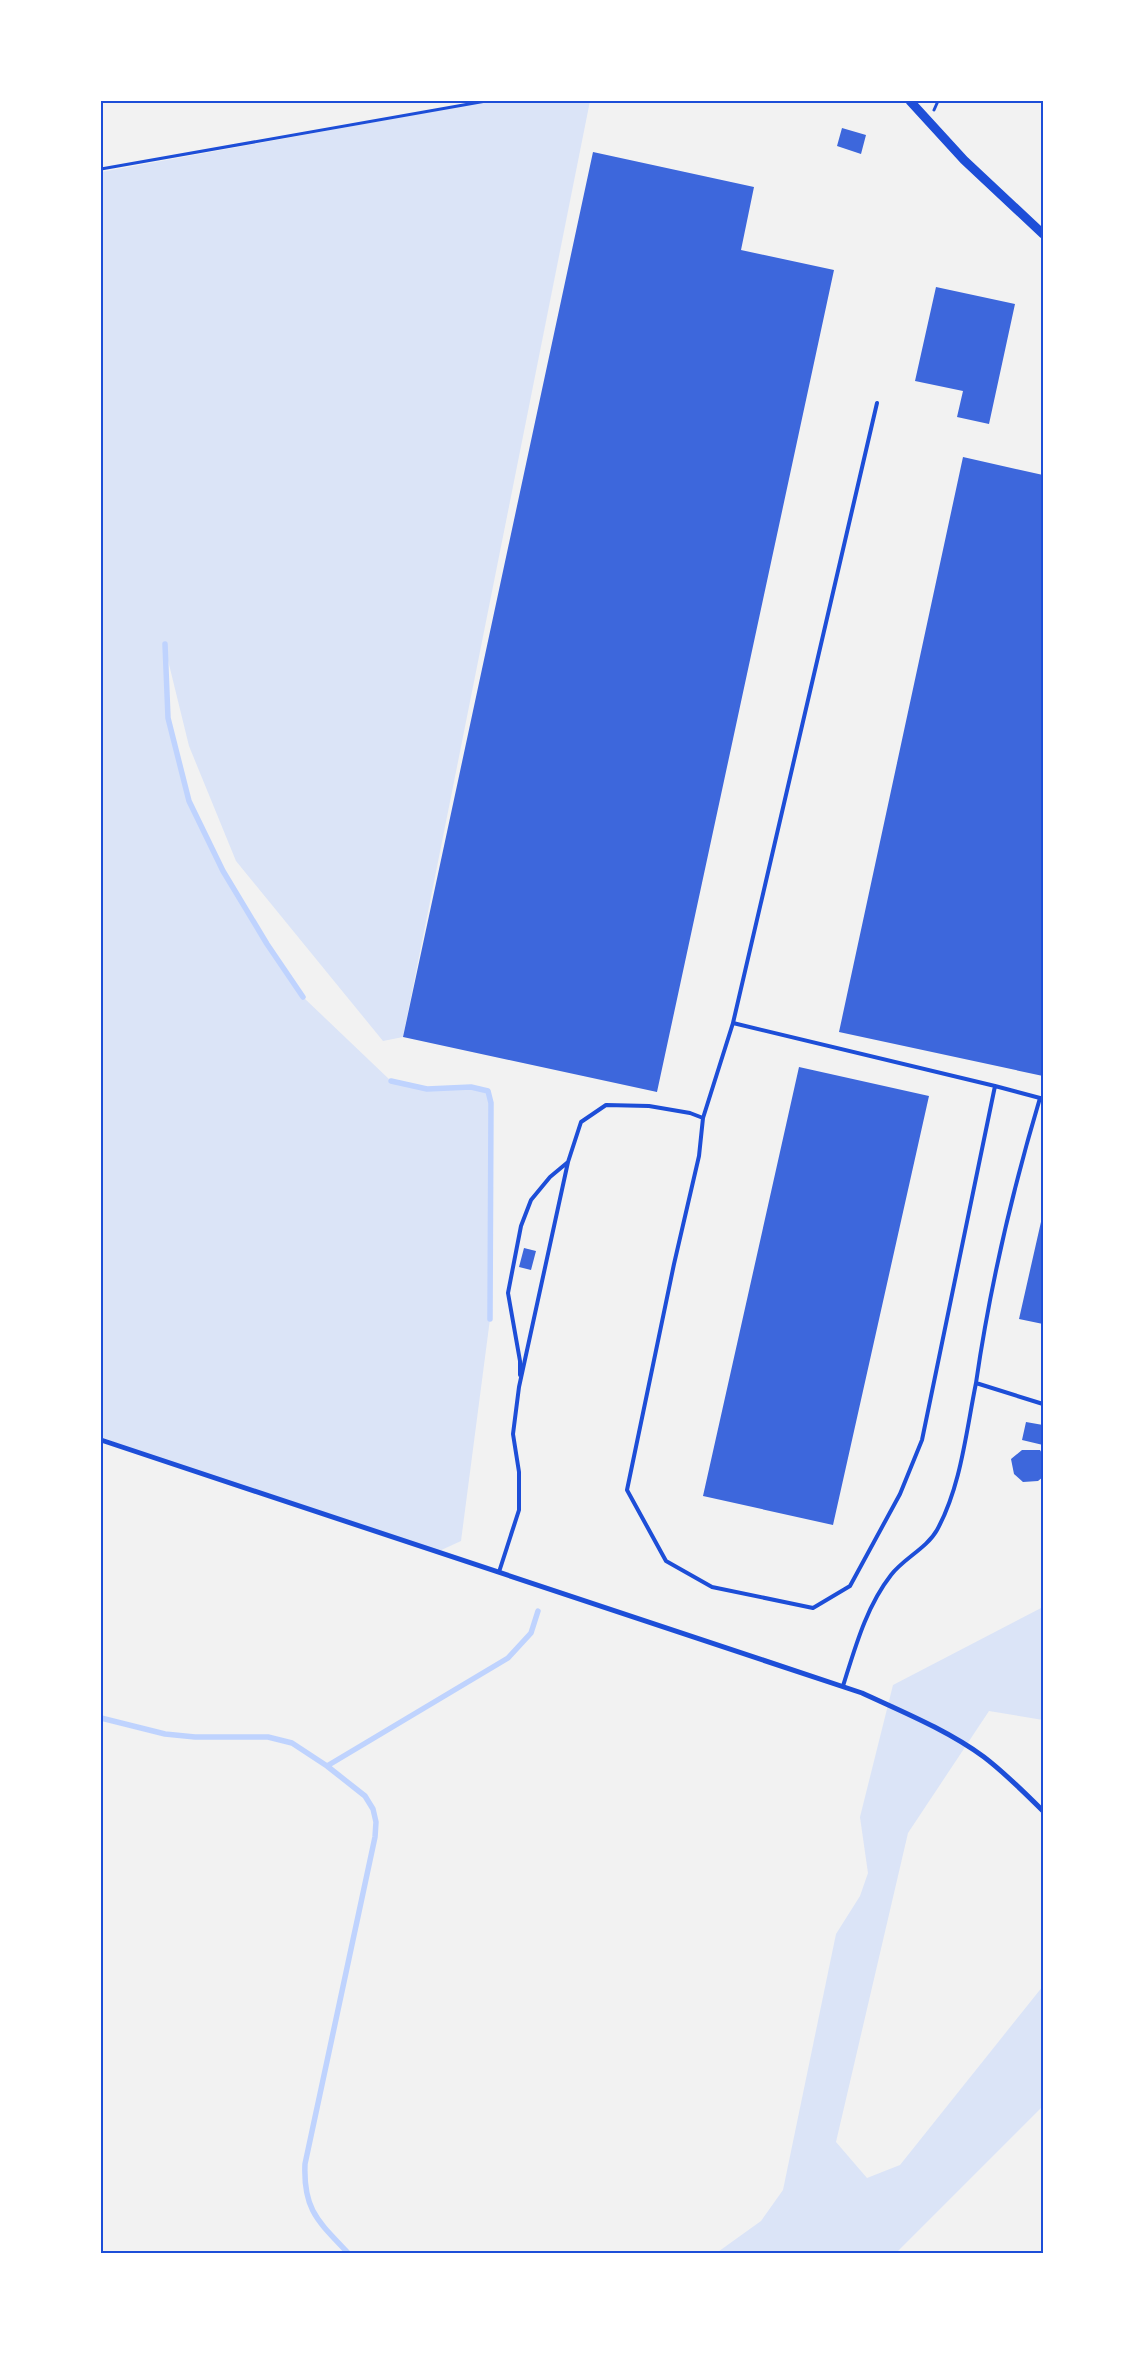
<svg xmlns="http://www.w3.org/2000/svg" width="1144" height="2355" font-family="'Titillium Web',sans-serif">
<style>
.green{fill:#dbe4f7}
.lines{fill:none;stroke-linecap:round;stroke-linejoin:round}
.stream{stroke:#bfd3fe;stroke-width:5.5}
.building{fill:#3d67dc}
.path{stroke:#1d4ed8;stroke-width:3}
.service{stroke:#1d4ed8;stroke-width:4}
.minor{stroke:#1d4ed8;stroke-width:5}
.tertiary{stroke:#1d4ed8;stroke-width:9}
.neatline{fill:none;stroke:#1d4ed8;stroke-width:2}
</style>
<rect width="100%" height="100%" fill="#f2f2f2"/>
<path class="green" d="M490 101H590L403 1037 383 1041 236 861 189 746 165 648 168 718 189 801 223 871 267 944 303 997 391 1081 427 1089 471 1087 488 1091 491 1103 490 1319 461 1541 437 1552 101 1440V172Z
M1043 1607V1720L989 1711 908 1833 836 2142 867 2178 900 2165 1043 1986V2106L895 2254H715L761 2221 783 2190 836 1934 860 1896 868 1873 860 1817 893 1685Z"/>
<g class="lines">
<path class="stream" d="M165 644 168 718 189 801 223 871 267 944 303 997
M391 1081 427 1089 471 1087 488 1091 491 1103 490 1319
M101 1718 165 1734 195 1737H268L292 1743 327 1766 365 1796 373 1809 376 1822 375 1837 305 2164C303 2211 319 2222 349 2254
M327 1766 508 1658 531 1633 538 1611"/>
</g>
<path class="building" d="M842 128 866 135 861 154 837 146Z
M593 152 754 187 741 250 834 270 657 1092 403 1037Z
M936 287 1015 304 989 424 957 417 963 391 915 381Z
M963 457 1043 475V1076L839 1032Z
M799 1067 929 1096 833 1525 703 1496Z
M1043 1213V1324L1019 1319Z
M524 1248 536 1251 531 1270 519 1267Z
M1026 1422 1043 1425V1445L1022 1440Z
M1022 1450H1040L1043 1455V1477L1038 1481 1023 1482 1014 1474 1011 1459Z"/>
<g class="lines">
<path class="path" d="M934 110 938 101
M101 169 486 101"/>
<path class="service" d="M733 1023 877 403
M703 1118 733 1023 995 1086
M520 1375V1361L508 1293 521 1226 531 1200 550 1177 568 1162
M976 1383C990 1286 1012 1192 1040 1098H1042
M499 1572 519 1510V1472L513 1434 519 1387 568 1162 581 1122 606 1105 649 1106 690 1113 703 1118 699 1156 674 1264 627 1490 666 1561 712 1587 813 1608 850 1586 900 1494 922 1440 995 1086 1040 1098
M843 1686C855 1648 866 1607 891 1575 903 1559 927 1548 937 1530 961 1486 966 1432 976 1383L1043 1404"/>
<path class="minor" d="M101 1440 862 1693C903 1712 947 1730 984 1757 1005 1773 1024 1792 1043 1811"/>
<path class="tertiary" d="M910 101 964 160 1043 234"/>
</g>
<rect width="1144" height="2355" fill="none" stroke="#ffffff" stroke-width="205"/>
<rect x="102" y="102" width="940" height="2150" class="neatline"/>
</svg>
